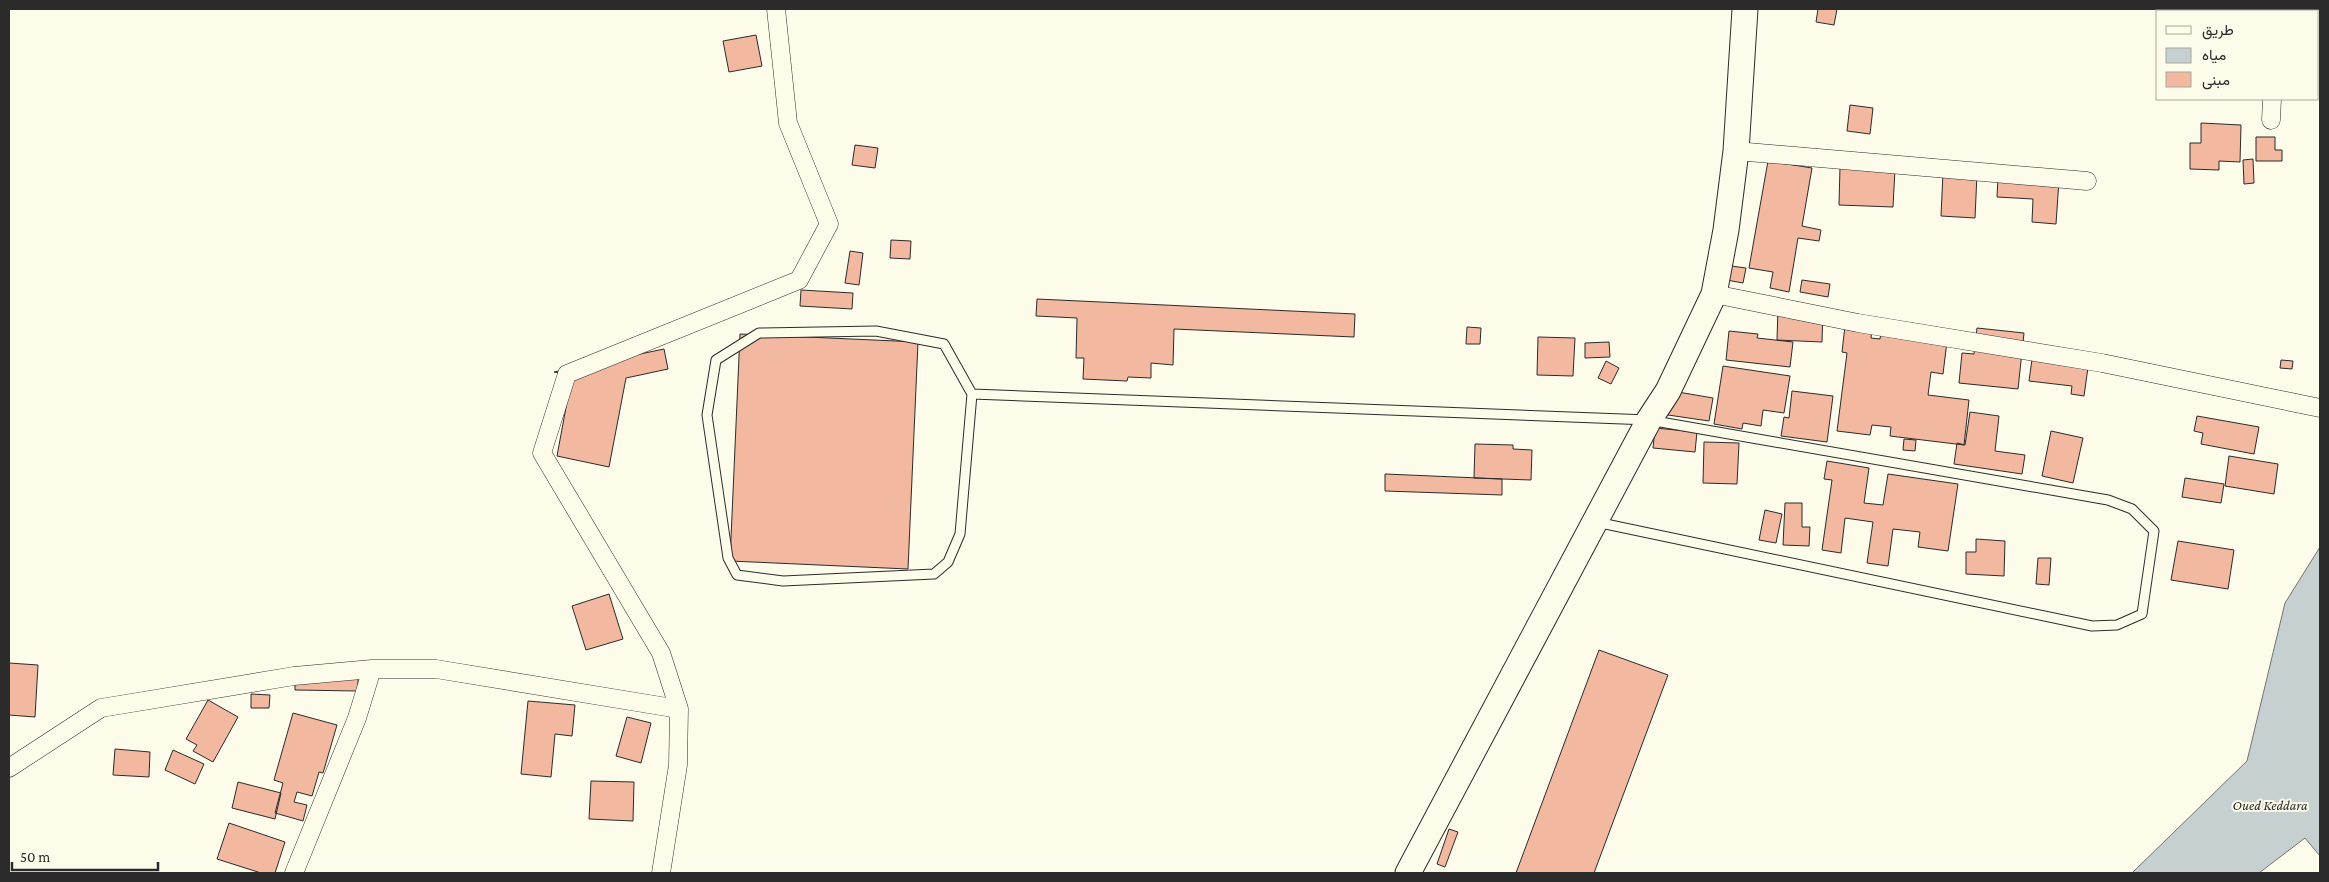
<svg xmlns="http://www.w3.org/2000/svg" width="2329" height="882" font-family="'Crimson Pro',Vazirmatn,serif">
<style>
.water{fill:#c7d0d0;stroke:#74746e}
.building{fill:#f2b8a0;stroke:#2b2b2b}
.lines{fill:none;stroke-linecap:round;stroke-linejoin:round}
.lane-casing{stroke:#2b2b2b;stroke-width:11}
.street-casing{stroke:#2b2b2b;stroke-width:19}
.secondary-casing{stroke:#2b2b2b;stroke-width:27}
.lane{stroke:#fdfbea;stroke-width:9}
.street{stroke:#fdfbea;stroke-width:18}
.secondary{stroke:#fdfbea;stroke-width:25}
.labels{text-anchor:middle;stroke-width:4;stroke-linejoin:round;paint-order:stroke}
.water-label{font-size:14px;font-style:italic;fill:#2b2b2b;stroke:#fdfbea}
</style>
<rect width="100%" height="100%" fill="#fdfbea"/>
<path class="water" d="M2320 547V856L2305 838 2259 873H2132L2247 761 2285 603Z"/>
<path class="building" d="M1818 9H1837L1834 25 1816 22Z
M756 35 762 66 729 72 723 41Z
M1850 105 1873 108 1870 134 1847 131Z
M2201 123 2241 125 2240 162 2219 161V170L2190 169V143H2201Z
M2256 137H2275V150H2282V161H2256Z
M855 145 878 148 875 168 852 165Z
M2253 159 2254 183 2244 184 2243 160Z
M1768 161 1812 168 1802 226 1821 230 1819 241 1798 238 1789 292 1770 288 1773 272 1749 268Z
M1840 167 1895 169 1893 207 1839 205Z
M1943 173 1977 174 1975 218 1941 216Z
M1998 177 2059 180 2056 224 2032 222 2033 199 1997 197Z
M891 240 911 241 910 259 890 258Z
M850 251 863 253 859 285 845 283Z
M1724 265 1746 268 1743 283 1721 279Z
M1802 280 1830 284 1828 297 1800 292Z
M801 290 853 293 852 309 800 306Z
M1037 299 1355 314 1354 337 1174 329 1173 365 1151 363V378L1128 377 1127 381 1083 379 1084 358H1076L1077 318 1036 316Z
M1778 307 1823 309 1822 342 1777 340Z
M1846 317 1873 321 1871 338 1880 339 1882 325 1948 333 1943 374 1931 372 1928 395 1969 400 1964 445 1890 436 1891 427 1872 425 1870 435 1837 431 1847 353 1842 352Z
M1467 327 1481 328 1480 344H1466Z
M1977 328 2024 333 2018 389 1959 383 1962 353 1974 354Z
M1729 331 1758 334 1757 338 1793 342 1790 367 1726 360Z
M740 334 918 342 908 569 730 561Z
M1538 337 1575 338 1573 376 1537 375Z
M1609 342 1610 357 1585 358V343Z
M664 349 668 369 626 378 609 467 557 456 572 375 554 372Z
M2033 352 2089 360 2084 396 2071 394 2072 386 2029 381Z
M2281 360 2293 361 2292 369 2280 368Z
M1606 361 1619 368 1611 384 1598 378Z
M1723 366 1790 376 1784 413 1763 410 1761 426 1743 423 1742 429 1714 424Z
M1672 391 1713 398 1709 421 1668 415Z
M1792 391 1833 396 1827 442 1781 436 1784 417 1789 418Z
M1970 412 1999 416 1995 451 2025 455 2022 474 1954 464 1957 443 1965 445Z
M2197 416 2259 427 2254 454 2201 444 2203 433 2194 431Z
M1655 428 1697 432 1695 452 1653 448Z
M2051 431 2083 438 2073 483 2042 476Z
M1904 439 1916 440 1915 451 1903 450Z
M1704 442 1739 443 1737 484 1703 483Z
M1475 444 1513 445V449L1532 450 1531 480 1474 478Z
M2229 456 2278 464 2274 494 2225 486Z
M1827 461 1869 468 1864 503 1883 505 1888 474 1958 484 1948 551 1918 547 1920 532 1893 529 1888 566 1867 563 1873 522 1845 518 1841 553 1822 550 1832 480 1824 479Z
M1385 474 1502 479V495L1385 491Z
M2185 478 2224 484 2221 503 2182 497Z
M1785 503H1802V527H1810L1809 546 1783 545Z
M1765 510 1782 514 1776 543 1759 540Z
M1976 539 2005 541 2004 576 1966 574V552H1976Z
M2178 541 2234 550 2228 589 2171 580Z
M2038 558H2051L2049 585 2036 584Z
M609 594 623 639 586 650 572 606Z
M1599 650 1668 675 1594 873H1516Z
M9 663 38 665 35 717 9 715Z
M295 678 358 679V691L295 690Z
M251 694 270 695 269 708H251Z
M208 700 238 717 213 762 193 751 197 745 186 739Z
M528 701 575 705 572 736 555 734 551 777 521 774Z
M293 713 337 725 323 773 319 772 312 796 297 792 294 802 307 805 303 821 275 813 283 783 274 780Z
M627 717 651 723 641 763 616 756Z
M115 749 150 752 149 777 113 775Z
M173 750 204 764 195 784 165 770Z
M591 781 634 782 633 821 589 819Z
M238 782 281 793 275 819 232 808Z
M229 823 285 842 275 873H261L217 859Z
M1449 829 1458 832 1445 867 1437 864Z"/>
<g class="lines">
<g class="lane-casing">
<path id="lane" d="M876 331 944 344 972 394 960 534 948 562 934 574 783 581 737 575 728 558 707 415 716 360 759 333Z
M972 394 1649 420 2108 500 2132 509 2154 531 2142 614 2117 625 2092 626 1596 522"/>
</g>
<g class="street-casing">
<path id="street" d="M2269 9 2270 11
M2271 120 2272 99
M1736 151 2087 181
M1714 294 1858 323 2102 363 2320 408
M9 768 101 708 294 676 372 669H436L679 709
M294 873 357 718 372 669
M661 873 678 765 679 709 661 653 542 453 567 374 799 280 829 224 788 123 776 9"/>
</g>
<g class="secondary-casing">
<path id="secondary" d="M1408 873 1649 420 1668 391 1714 294 1726 230 1736 151 1745 9"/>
</g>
<use href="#lane" class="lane"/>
<use href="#street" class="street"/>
<use href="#secondary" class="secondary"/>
</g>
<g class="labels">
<g class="water-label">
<text x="2270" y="810">Oued Keddara</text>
</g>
</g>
<rect width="2329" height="882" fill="none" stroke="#2b2b2b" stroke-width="20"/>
<rect x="2156" y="10" width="162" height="90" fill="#fdfbea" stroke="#a9a89e"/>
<rect x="2166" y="26" width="25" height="8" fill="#fdfbea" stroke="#a9a89e"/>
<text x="2202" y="35" font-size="15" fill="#2b2b2b">طريق</text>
<rect x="2166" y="48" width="25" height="15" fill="#c7d0d0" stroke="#a9a89e"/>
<text x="2202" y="60" font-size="15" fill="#2b2b2b">مياه</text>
<rect x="2166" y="72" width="25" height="15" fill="#f2b8a0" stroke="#a9a89e"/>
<text x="2202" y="85" font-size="15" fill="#2b2b2b">مبنى</text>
<path d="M12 862v8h146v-8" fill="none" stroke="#2b2b2b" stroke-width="2.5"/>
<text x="20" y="862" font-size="15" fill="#2b2b2b" stroke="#fdfbea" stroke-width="4" paint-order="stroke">50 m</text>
</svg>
